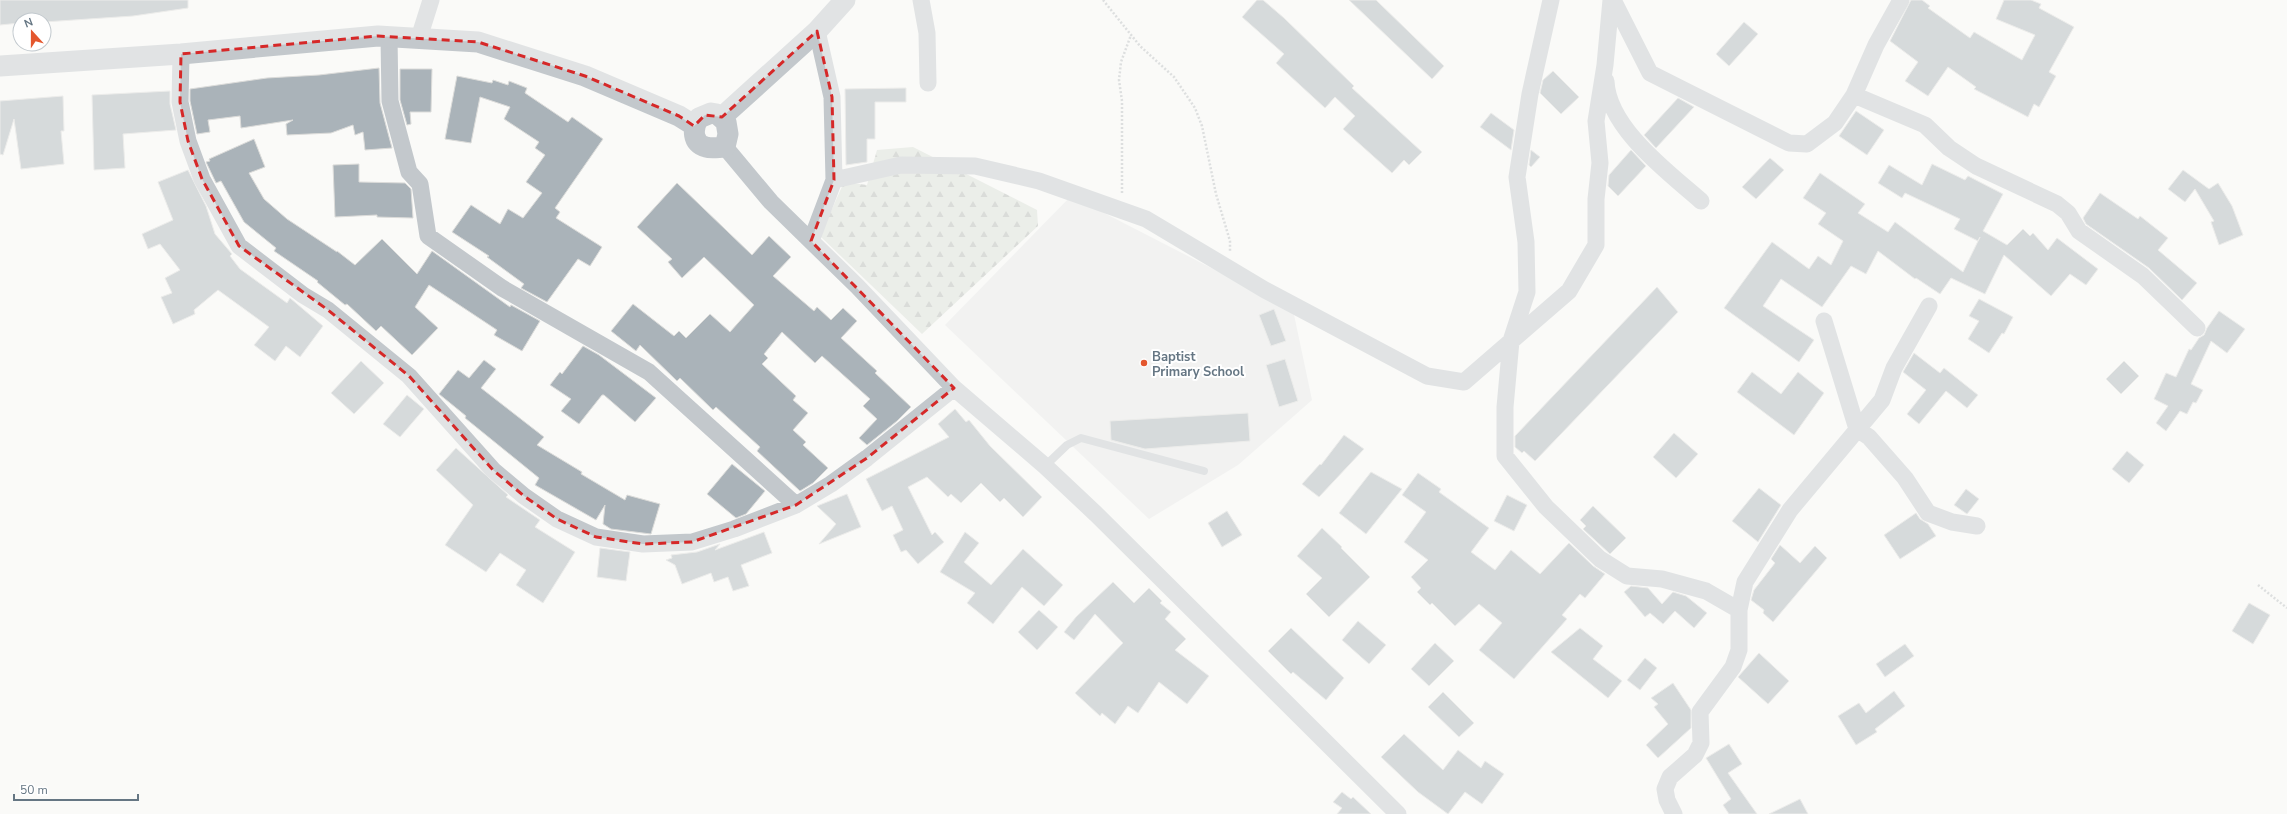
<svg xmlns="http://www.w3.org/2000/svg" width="2287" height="814" font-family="'Nunito Sans',sans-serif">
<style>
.built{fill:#e8e9e9}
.forest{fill:url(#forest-firs)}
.building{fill:#aab3b9;stroke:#dcdcda}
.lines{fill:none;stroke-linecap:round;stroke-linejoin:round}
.path{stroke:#bbbfc2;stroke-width:2.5;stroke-dasharray:2 2;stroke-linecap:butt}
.service{stroke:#c3c8cc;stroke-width:8}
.minor{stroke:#c3c8cc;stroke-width:17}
.tertiary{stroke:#c3c8cc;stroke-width:21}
.marked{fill:none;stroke:#d62828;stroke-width:3;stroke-dasharray:8 5;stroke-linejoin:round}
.poi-dot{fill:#e4572e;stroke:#fff;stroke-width:1.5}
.labels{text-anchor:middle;stroke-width:4;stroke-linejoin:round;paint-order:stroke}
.poi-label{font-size:13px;font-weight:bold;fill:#657683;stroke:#fff;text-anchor:start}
</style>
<defs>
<pattern id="forest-firs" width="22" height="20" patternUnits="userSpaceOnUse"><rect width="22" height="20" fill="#dadfd7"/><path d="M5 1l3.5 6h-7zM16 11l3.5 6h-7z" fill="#b4b9b4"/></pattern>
</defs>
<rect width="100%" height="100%" fill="#fafaf8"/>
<path class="built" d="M1071 196 1293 310 1312 400 1238 465 1149 519 945 325Z"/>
<path class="forest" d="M913 147 1037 210 1038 226 922 334 820 236 844 182 867 185 877 150Z"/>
<path class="building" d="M0 0H188V8L133 16 44 22V20H20V23L0 25Z
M1257 0H1263L1284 18 1354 86 1352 88 1422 152 1409 165 1404 160 1392 173 1343 129 1355 116 1335 97 1325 108 1276 63 1284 54 1242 17Z
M1349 0H1376L1444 66 1432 79Z
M1911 0H1922L1930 6 1928 8 1970 38 1974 32 2022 60 2035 35 1996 19 2004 0H2031L2041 4 2039 8 2074 27 2049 72 2056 76 2039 107 2034 104 2028 117 1974 89 1976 87 1948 67 1928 96 1905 81 1918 62 1890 41Z
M1744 22 1758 34 1729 66 1716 54Z
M379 68 380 103 392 148 365 150 363 132 355 135 353 125 331 133 287 135 286 124 293 120 241 128 240 116 208 120 210 132 197 134 190 101V89L267 78 319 75Z
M400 69H432L431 112H410L411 124 407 125 400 100Z
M1553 71 1579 97 1561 114 1540 93 1543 80Z
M457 76 492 83 493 80 508 85 509 81 527 88 525 93 568 122 572 117 603 139 555 208 560 212 556 218 602 247 590 266 578 259 547 302 521 288 524 284 487 257 489 256 452 232 471 205 500 224 508 209 523 218 542 193 526 182 545 155 535 148 539 142 504 119 510 107 480 97 471 143 445 139Z
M906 88V102H875V139H867V162L846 165 845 89Z
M170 91V104L176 130 123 134 125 168 94 170 92 95Z
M63 96 64 131H61L64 164 21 169 14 119 3 155 0 154V101Z
M1678 98 1694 107 1656 148 1644 135Z
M1856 111 1884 130 1867 155 1839 136Z
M1491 113 1514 130 1511 150 1480 127Z
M254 139 265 167 249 173 264 199 287 219 337 252V251L355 265 382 239 417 274 432 251 510 307 511 305 540 321 522 351 494 335 497 330 429 285 415 307 438 328 412 355 381 326 376 331 347 304 345 305 317 282 318 281 274 251 276 248 244 222 221 181 216 183 206 162 210 161 209 159Z
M1531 150 1540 157 1531 167 1529 165Z
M1631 150 1646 166 1618 196 1608 186 1609 175Z
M1770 158 1784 170 1756 199 1742 187Z
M359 164V182L405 183 411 189 413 218 377 217V215L335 217 333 165Z
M1932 164 1965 180 1968 176 2003 194 1983 231 2007 245 2023 229 2030 236 2033 233 2048 250 2057 238 2098 269 2086 285 2070 274 2051 296 2004 255 1985 294 1951 278 1940 294 1916 278 1915 279 1878 251 1866 274 1851 266 1822 307 1781 279 1763 306 1814 340 1799 362 1724 308 1772 242 1809 269 1818 256 1831 265 1843 241 1818 224 1826 213 1803 198 1820 173 1865 204 1858 213 1888 232 1895 222 1963 272 1980 237 1978 241 1954 229 1960 219 1905 193 1902 198 1878 183 1889 165 1922 185Z
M188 170 206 206 215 234 232 254 230 256 240 269 287 303 290 298 323 326 300 357 286 346 275 361 254 345 269 327 218 290 194 310 195 314 173 324 161 297 172 293 165 278 180 270 160 244 148 249 142 234 173 220 158 182Z
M2183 170 2209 189 2218 183 2232 206 2243 235 2219 245 2211 222 2214 221 2195 189 2185 202 2168 189Z
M677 183 752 255 769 236 791 257 773 276 814 311 817 307 831 320 843 308 857 321 841 338 877 371 875 373 911 407 897 421 867 445 859 438 877 419 863 406 870 399 822 356 815 363 782 332 764 354 768 358 762 364 796 396 793 400 808 413 793 430 806 442 803 445 828 468 813 483 800 491 757 451 760 447 716 407 713 410 680 378 677 381 640 345 636 351 611 331 633 304 674 336 679 331 686 338 710 314 730 332 754 305 704 257 682 278 668 262 672 259 637 227Z
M2100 193 2138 219 2140 216 2168 238 2158 250 2197 283 2182 300 2149 268 2086 224 2083 218Z
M1657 287 1678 312 1535 461 1524 451 1522 453 1515 447V436Z
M1979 299 2013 317 2004 334 2002 333 1989 353 1968 339 1979 321 1969 316Z
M1274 309 1286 341 1271 346 1259 315Z
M2219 311 2245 329 2227 353 2211 341 2191 384 2203 390 2196 403 2193 402 2187 414 2180 411 2166 431 2156 423 2168 406 2154 399 2166 373 2176 377 2189 349 2191 350 2199 338 2204 335 2207 328Z
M583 346 599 355 656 398 635 422 604 395H602L579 424 561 411 571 399 550 385 560 372 562 374Z
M1914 353 1940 373 1944 368 1978 395 1967 408 1946 391 1919 424 1907 414 1926 390 1903 372Z
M1285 359 1298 401 1279 407 1266 365Z
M484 360 496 369 481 388 544 437 537 445 582 472 581 474 625 500 627 495 660 504 651 534 611 529 603 524 605 505 596 520 535 485 539 478 465 418 466 416 439 394 458 370 469 378Z
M361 361 384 383 354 414 331 393Z
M2124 361 2139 376 2121 394 2106 379Z
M1752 372 1781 394 1798 372 1824 393 1794 435 1737 392Z
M407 395 424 409 400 437 383 424Z
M955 409 966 422 969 420 990 446 1042 497 1023 517 1004 498 1000 502 981 483 961 503 951 494 948 497 927 477 908 487 932 535 935 532 944 542 918 564 906 550 901 552 893 535 903 530 892 506 882 511 866 479 949 437 938 424Z
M1248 413 1250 441 1145 449 1111 440 1110 421Z
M1674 433 1698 454 1676 478 1653 457Z
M1344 435 1364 449 1319 497 1302 484 1320 464 1321 465Z
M456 448 508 495 506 497 540 520 535 527 575 552 543 603 516 585 526 570 500 553 486 572 445 545 473 505 436 470Z
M2127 451 2144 465 2129 483 2112 469Z
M732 464 765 491 746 514 736 518 707 494Z
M1371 472 1402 489 1366 534 1339 513Z
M1418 473 1441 489 1439 492 1489 528 1471 552 1495 570 1511 550 1540 574 1569 543 1593 566 1605 574 1585 598 1580 594 1562 615 1567 619 1514 679 1479 650 1502 623 1479 604 1455 626 1432 603 1430 605 1417 592 1421 588 1411 577 1428 560 1404 542 1426 512 1402 495Z
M1759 488 1781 505 1758 542 1732 521Z
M1966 489 1979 499 1967 514 1954 505Z
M847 494 861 527 819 544 836 524 817 506Z
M1507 495 1527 505 1514 531 1494 521Z
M1593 506 1626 538 1610 554 1583 529 1586 526 1580 520Z
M1227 511 1242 535 1222 547 1208 523Z
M1916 513 1920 519 1928 524 1936 536 1900 559 1884 535Z
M1322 528 1342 547 1341 548 1370 577 1329 617 1306 594 1322 578 1297 556Z
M764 532 772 553 741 565 749 586 733 591 728 577 714 582 711 573 682 584 675 565 666 560 672 558 671 555 697 552 720 544 715 550Z
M965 532 979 543 964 562 991 585 1023 549 1063 585 1044 606 1022 587 993 624 967 603 975 593 940 572Z
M1780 545 1800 563 1815 546 1827 558 1773 622 1763 613 1764 610 1751 600 1754 590 1775 563 1771 559Z
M600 548 630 552 626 581 597 577Z
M1113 582 1134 603 1149 588 1162 601 1160 603 1171 612 1165 619 1186 639 1175 650 1209 676 1187 704 1159 682 1138 713 1128 706 1115 724 1102 713 1100 716 1075 693 1123 643 1095 614 1074 640 1064 632 1076 617Z
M1631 586 1648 588 1662 604 1673 592 1686 596 1707 613 1694 628 1675 611 1663 624 1650 613 1645 617 1624 592Z
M2249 603 2270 615 2253 644 2232 631Z
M1039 610 1058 627 1037 650 1018 632Z
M1358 621 1386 645 1369 664 1342 640Z
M1291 628 1344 678 1326 700 1293 672 1291 674 1268 651Z
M1580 628 1603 646 1593 659 1622 681 1608 698 1551 652Z
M1435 643 1454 661 1429 686 1411 669Z
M1905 644 1914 656 1885 677 1876 664Z
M1759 653 1789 681 1768 704 1738 677Z
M1645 658 1657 668 1640 690 1627 680Z
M1673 683 1691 710V728L1658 758 1646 745 1668 724 1654 707 1658 704 1651 698Z
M1894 691 1905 706 1875 729 1877 732 1856 745 1838 716 1859 703 1866 713Z
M1443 692 1474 723 1459 737 1428 707Z
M1404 734 1443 770 1458 750 1481 768 1485 761 1504 774 1482 804 1465 792 1448 814 1418 792 1381 757Z
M1729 744 1742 764 1728 773 1757 814H1729L1723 805 1731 799 1706 758Z
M1342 792 1351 799 1353 797 1371 814H1337L1342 808 1333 802Z
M1800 799 1808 814H1769Z"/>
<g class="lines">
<path class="path" d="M1103 0 1140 46 1174 77 1195 108 1202 126 1216 194 1230 241V251
M1122 193V101L1119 80 1121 62 1131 35
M2258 585 2287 608"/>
<path class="service" d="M1045 466 1067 445 1081 438 1204 471"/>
<path class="minor" d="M921 0 927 33 928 83
M1551 0 1530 94 1517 177 1526 242 1527 292 1511 341 1505 407V456L1546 507 1600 559 1627 576 1662 579 1706 591 1739 610V650L1733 667 1700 712 1701 743 1695 755 1670 777 1665 789 1667 800 1674 814
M1613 0 1650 73 1789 143 1807 144 1835 123 1854 95 1876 45 1901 0
M389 37 390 101 409 172 420 184 428 236 502 288 649 372 796 505
M419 38 431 0
M181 54 180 102 188 141 202 179 239 246 303 295 328 310 409 376 493 470 524 496 557 519 596 537 643 544 692 542 734 529 796 505 831 484 867 458 954 388
M1606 81C1608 128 1668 172 1701 201
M1854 95 1925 125 1949 148 1976 166 2057 204 2068 213 2079 231 2143 276 2197 328
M725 147 771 202 857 286 954 388 1045 466 1096 514 1398 814
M834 180 901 165 975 166 1039 181 1146 219 1265 290 1427 376 1464 382 1569 291 1596 245V199L1600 163 1596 121 1605 65 1611 0
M811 241 834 180 832 97 817 31
M1824 321 1857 429 1869 437 1905 478 1928 513 1952 522 1977 526
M1739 610 1745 582 1790 510 1882 400 1894 368 1929 306"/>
<path class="tertiary" d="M0 66 181 54 378 36 478 42 585 76 679 116 695 126
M711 113 717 114 726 122 728 134 725 147C719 147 712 149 706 147 692 144 692 128 699 118Z
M722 117 817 31 845 0"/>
</g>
<path d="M0 0H2287V814H0ZM817 31 832 97 834 180 811 241 954 388 867 458 796 505 692 542 643 544 596 537 557 519 524 496 493 470 409 376 328 310 239 246 202 179 188 141 180 102 181 54 378 36 478 42 585 76 679 116 694 126 705 115 722 117Z" fill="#fafaf8" fill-opacity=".55" fill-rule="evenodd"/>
<path class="marked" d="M817 31 832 97 834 180 811 241 954 388 867 458 796 505 692 542 643 544 596 537 557 519 524 496 493 470 409 376 328 310 239 246 202 179 188 141 180 102 181 54 378 36 478 42 585 76 679 116 694 126 705 115 722 117Z"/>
<circle class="poi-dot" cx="1144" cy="363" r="4"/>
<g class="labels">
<g class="poi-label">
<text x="1152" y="361">Baptist<tspan x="1152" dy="15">Primary School</tspan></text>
</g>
</g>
<g transform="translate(32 32) rotate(339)"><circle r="19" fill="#ffffff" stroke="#c1c8cd"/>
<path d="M0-3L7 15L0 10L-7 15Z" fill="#e4572e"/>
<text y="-6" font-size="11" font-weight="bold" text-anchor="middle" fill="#657683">N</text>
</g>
<path d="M14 794v6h124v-6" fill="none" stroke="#657683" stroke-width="2"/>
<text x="20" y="794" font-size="12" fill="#657683" stroke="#ffffff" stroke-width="3" paint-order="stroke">50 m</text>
</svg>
